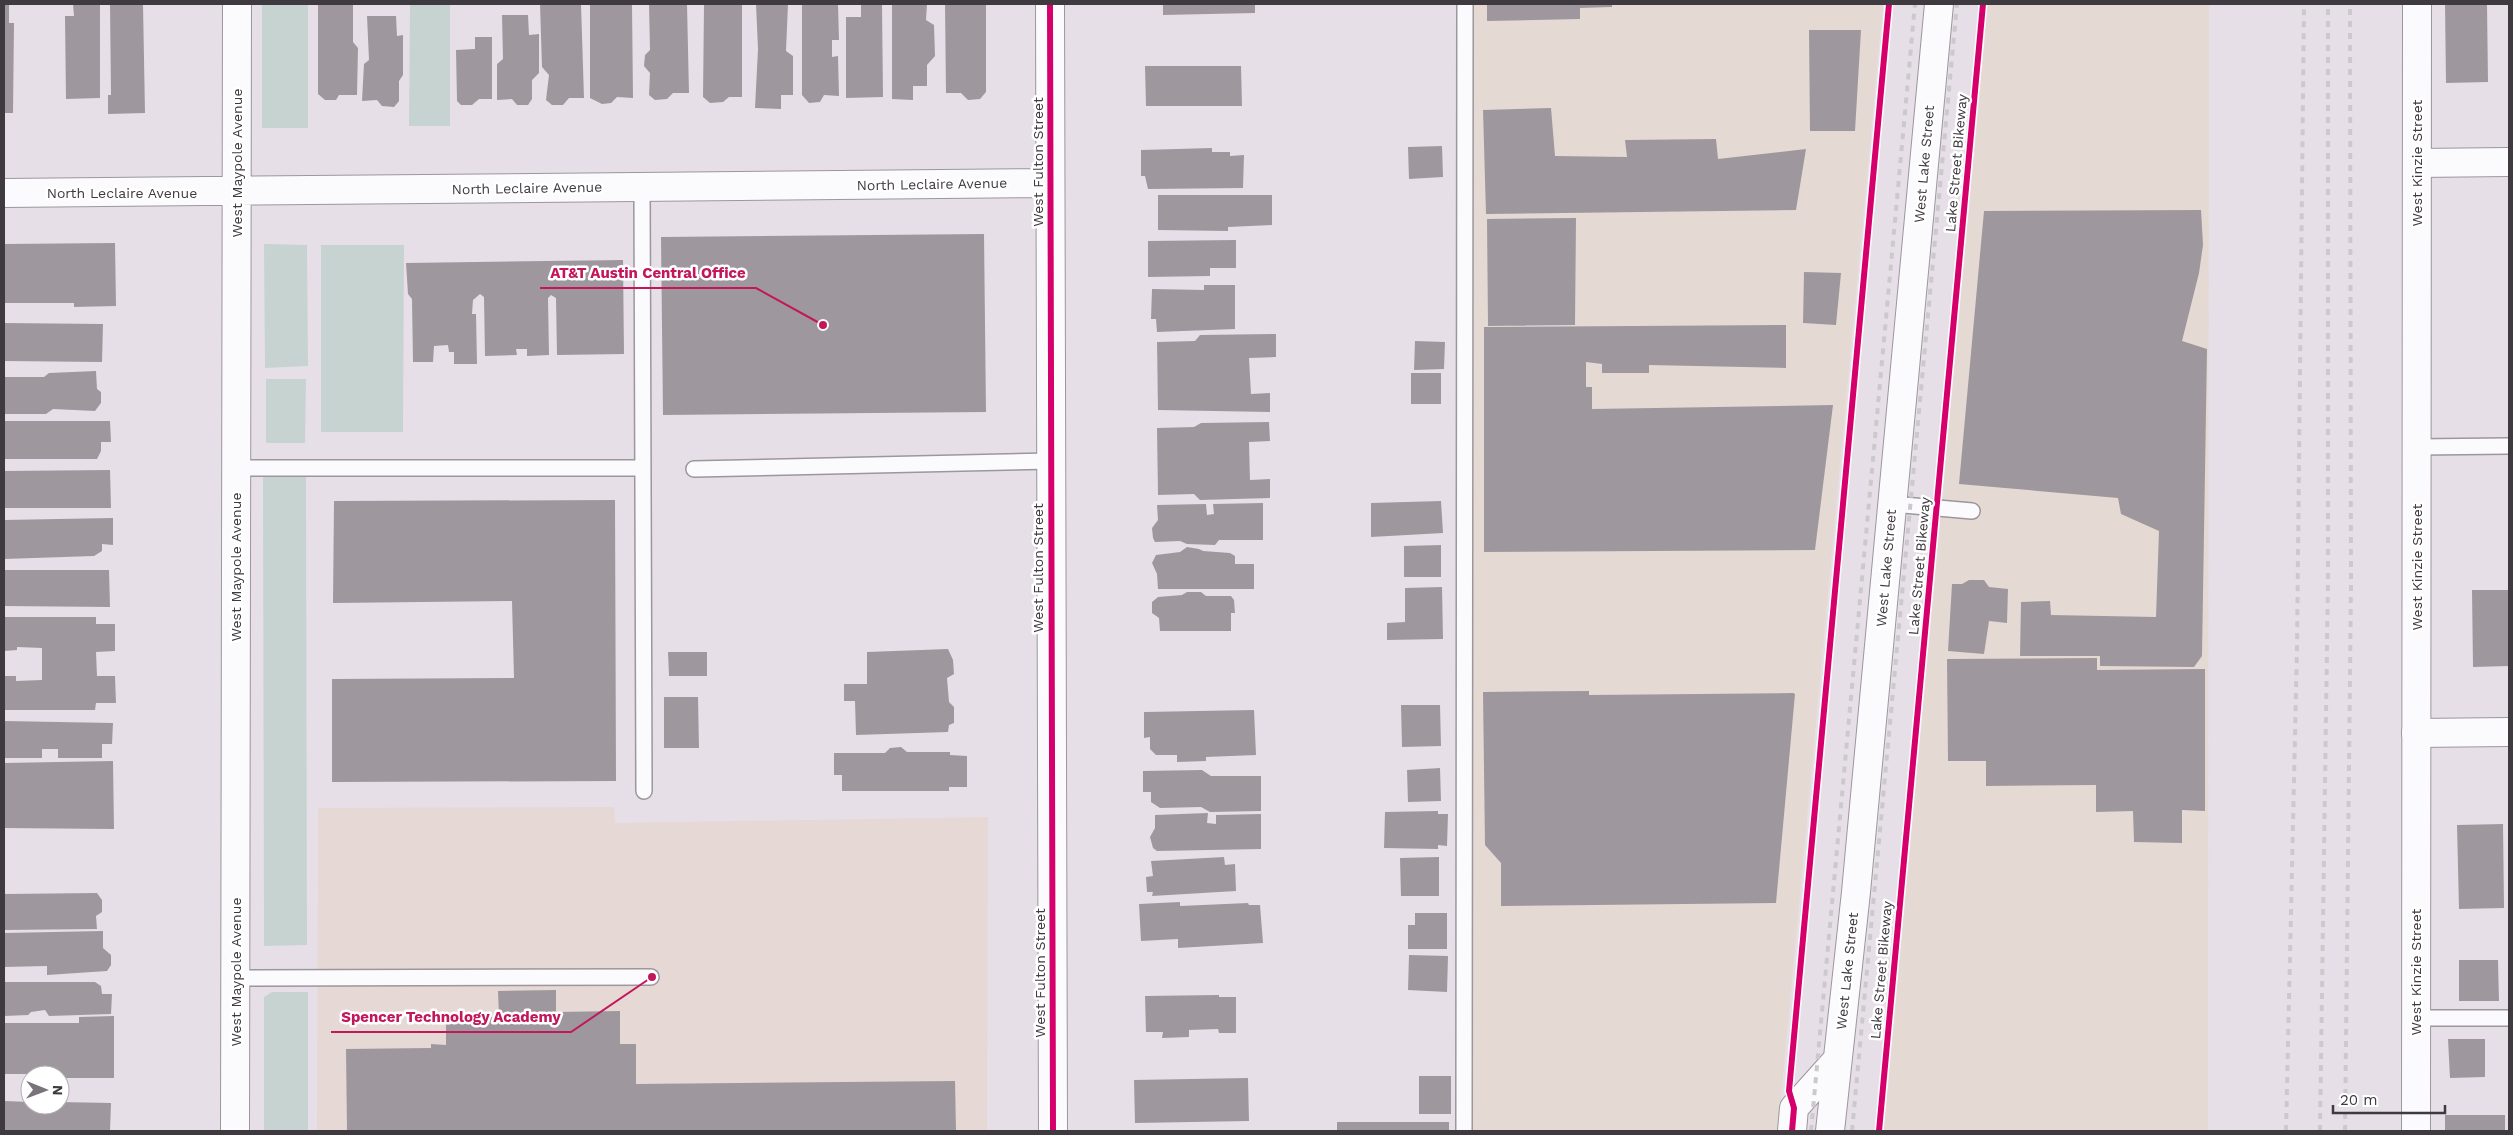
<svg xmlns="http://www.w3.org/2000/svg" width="2513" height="1135" font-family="'Work Sans',sans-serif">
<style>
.industrial{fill:#e4dad3}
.education{fill:#e6d8d4}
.green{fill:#c7d3d0}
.building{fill:#9e989e}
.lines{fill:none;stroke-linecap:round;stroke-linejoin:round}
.service-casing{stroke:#9c969d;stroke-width:18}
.minor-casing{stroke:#9c969d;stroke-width:30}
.tertiary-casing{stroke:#9c969d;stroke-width:30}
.secondary-casing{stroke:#9c969d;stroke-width:30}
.service{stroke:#fbfafc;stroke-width:15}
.minor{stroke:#fbfafc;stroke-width:28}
.tertiary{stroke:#fbfafc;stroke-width:28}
.secondary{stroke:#fbfafc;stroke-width:28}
.rail{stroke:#ccc9cc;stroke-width:4;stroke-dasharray:6 6;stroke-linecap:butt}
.cycleway-casing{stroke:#fff;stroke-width:9}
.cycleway{stroke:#d6006c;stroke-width:6}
.labels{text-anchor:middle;stroke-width:5;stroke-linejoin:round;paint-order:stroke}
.street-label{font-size:14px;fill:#3f3940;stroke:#fff}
.leader{fill:none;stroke:#c2185b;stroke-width:2}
.callout-dot{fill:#c2185b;stroke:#fff;stroke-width:2}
.callout-label{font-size:15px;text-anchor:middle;font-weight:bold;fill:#c2185b;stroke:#fff;stroke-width:5;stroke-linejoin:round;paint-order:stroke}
</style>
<rect width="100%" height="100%" fill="#e7dfe8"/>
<path class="industrial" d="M1465 4H1883L1778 1131H1464Z
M1988 4H2209L2208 1131H1884Z"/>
<path class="education" d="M614 807 615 823 988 817 987 1131H317L318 808Z"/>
<path class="green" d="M262 4H308V128H262Z
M410 4H450V126H409Z
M264 244 307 245 308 366 265 368Z
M321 245H404L403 432H321Z
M266 379H306L305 443H266Z
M306 476 307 945 264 946 263 477Z
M272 992H308V1131H264V997Z"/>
<path class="building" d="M4 4H9V23H14L13 113H4Z
M73 4H100V98L66 99 65 16H74Z
M110 4H143L145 113 108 114V95H111Z
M318 4H353V42L358 48 357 95H339L336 100H325L318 94Z
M540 4H581L584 98H569L563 105H552L546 100 549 75 542 67Z
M590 4H632L633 98 617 97 611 103 602 104 590 98Z
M649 4H687L689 93H673L667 99 655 100 649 95 650 73 644 66 645 55 650 50Z
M704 4H742V97H729L723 102 710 103 703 97Z
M756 4H788L786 51 793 56V95H781V109L755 108 758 49Z
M802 4H838L839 40H832V57L838 56 839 96 824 95 820 102 809 103 802 95Z
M861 4H882L883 97 846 98V17H861Z
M892 4H927L926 20 934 25 935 56 927 65V86H913V100L892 99Z
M945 4H986V92L980 99 968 100 961 93H946Z
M1163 4H1255V13L1163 15Z
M1487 4H1612V7L1580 8V19L1487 21Z
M2445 4H2487L2488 82 2446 83Z
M502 15H528L529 35 539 34V73L532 80V99L528 105H517L512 99 497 100V64L503 59Z
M367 16H396L397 36 403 35V75L399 81V101L394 107 382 106 377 100 362 101 364 64 369 60Z
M1809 30H1861L1855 131H1810Z
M475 37H492V99H479L472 105H461L457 101 456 50 475 49Z
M1145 66H1241L1242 106H1146Z
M1551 108 1555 156 1627 157 1625 140 1716 139 1718 159 1806 149 1796 210 1486 214 1483 110Z
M1442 146 1443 177 1409 179 1408 147Z
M1212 148V152H1230V156L1244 155 1243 188 1148 189 1145 176H1141V150Z
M1158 195H1272V225L1228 227V231L1158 230Z
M2201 210 2203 245 2199 273 2182 341 2207 349 2202 656 2194 667 2100 666V656H2020L2021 602 2050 601 2051 615 2156 617 2159 531 2121 514 2118 498 1959 484 1984 211Z
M1576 218 1575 325 1488 326 1487 219Z
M984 234 986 412 663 415 661 237Z
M1236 240V268H1210V276L1148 277V241Z
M115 243 116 306 74 307V303H4V244Z
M623 260 624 354 557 355 556 298 551 295 548 298 549 355 527 356V349H516L517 355 485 356 484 297 480 294 473 300 472 314H476L477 364H454V352H449L448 345 434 346 433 362H413L412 299 408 294 406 263Z
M1804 272 1841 273 1836 325 1803 323Z
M1204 285H1235V329L1157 332 1156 319H1151L1152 289 1204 290Z
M4 323 103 324 102 362 4 361Z
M1786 325V368L1649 365V373H1602V364L1586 362V387H1592V409L1833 405 1815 550 1484 552V327Z
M1276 334V357L1249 358 1251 394 1270 393V412L1158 410 1157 342 1195 341 1200 335Z
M1415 341 1445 342 1444 369 1414 370Z
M96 371 97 389 101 392V403L95 411 53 409 46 414H4V377H44L49 373Z
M1411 373H1441V404H1411Z
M4 421H110L111 442H101V451L97 459H4Z
M1269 422 1270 441 1249 442 1250 480 1270 479V498L1200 500 1194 494 1158 495 1157 428 1194 427 1201 423Z
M110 470 111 508H4V471Z
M615 500 616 781 332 782V679L514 678 512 601 333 603 334 501Z
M1441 501 1443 533 1371 537V503Z
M1263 503V540H1219L1215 545 1187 544 1180 541 1155 542 1153 538 1152 528 1158 520 1157 505 1206 504 1207 515 1214 514 1213 504Z
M113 518V545L102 544V551L94 556 4 559V520Z
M1441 545V577H1404V546Z
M1187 547 1199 549 1203 551 1230 553 1235 556V564H1254V589H1158L1157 574 1152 563 1156 555 1180 552Z
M4 570H109L110 607 4 606Z
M1969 580H1984L1989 587 2008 589 2007 623 1989 621 1984 654 1948 651 1952 584H1962Z
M1442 587 1443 639 1387 640V623L1405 622V588Z
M2472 590H2509V666L2473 667Z
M1187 592H1201L1206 596H1231L1234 600 1235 613H1231V631H1160L1159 618 1152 613V602L1158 597 1182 595Z
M4 617H96V624H115V651L96 652 97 676H115L116 703H96L95 710H4V676H16V681L42 680V648L17 647V650L4 651Z
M948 649 953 660 954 674 947 678 949 702 954 707V723L949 725 948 732 856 735 855 701H844V684H867V652Z
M668 652H707V676H669Z
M2097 658V670L2205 669V811L2182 810V843L2134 842 2133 811 2096 812V785L1986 786V761H1948L1947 659Z
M1589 691V695L1793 693 1795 694 1776 903 1501 906V863L1485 845 1483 692Z
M664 697H698L699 748H664Z
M1401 705H1440L1441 746 1402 747Z
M1254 710 1256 755 1206 757V761L1177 762V755H1156L1150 749V737L1144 738V712Z
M4 721 113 723 112 744H102V758H58V749H42V758H4Z
M901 747 907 752H950V755L967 756V787H949V791H842V775H834V753H885L890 748Z
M113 761 114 829 4 828V763Z
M1440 768 1441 801 1408 802 1407 770Z
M1202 770 1211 776H1261V811L1210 812 1201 807 1160 808 1151 802V792H1143V771Z
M1438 811V814H1448L1447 846 1438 845V849L1384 848 1385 812Z
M1208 813 1207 823 1216 824V815L1261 814V849L1157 851 1153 848 1150 837 1155 828V815Z
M2503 824 2504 908 2459 909 2457 825Z
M1224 857 1225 865 1235 864 1236 891 1152 896 1153 892H1147L1146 877 1153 876 1151 861Z
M1439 857V896H1401L1400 858Z
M97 893 102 900V912L96 916 97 929 4 930V894Z
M1180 902V906L1248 903 1249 905H1260L1263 943 1178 948V939L1141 941 1139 904Z
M1415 913H1447V949H1408V925H1415Z
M103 931V948L111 955V965L107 971 47 975V966L4 967V933Z
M1409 955 1448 956 1447 992 1408 990Z
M2459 960H2498L2499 1001H2459Z
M4 982H95L101 986 102 994H112L111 1014 49 1016 45 1010 31 1012 28 1015 4 1016Z
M556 990V1012L620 1011V1044H636V1084L955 1081 956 1131H347L346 1049 431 1048V1044L446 1045V1018L499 1017 498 991Z
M1219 995V997H1236V1033H1219L1218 1029 1189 1030V1037L1162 1038 1163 1032H1146L1145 996Z
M114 1016V1078H61V1074H4V1023H79V1017Z
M2448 1039H2485V1077L2450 1078Z
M1419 1076H1451V1114H1419Z
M1248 1078 1249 1121 1135 1123 1134 1080Z
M4 1101 30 1102V1105H60V1102L111 1103 110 1131H4Z
M2445 1115H2505V1131H2445Z
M1337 1122H1449V1131H1337Z"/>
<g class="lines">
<g class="service-casing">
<path id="service" d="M642 187 644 791
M2417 447 2509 446
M237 468H643
M694 469 1051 461
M1892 504 1972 511
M236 978 651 977
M2416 1018H2509
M1464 1131 1465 4"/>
</g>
<g class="minor-casing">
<path id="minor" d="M1050 4 1053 1131
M2417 163 2509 162
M4 193 1050 183
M2416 733 2509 732
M235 1131 237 4"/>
</g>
<g class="tertiary-casing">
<path id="tertiary" d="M2416 1131 2417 4"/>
</g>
<g class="secondary-casing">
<path id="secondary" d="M1792 1131 1794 1108 1837 1060
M1830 1131 1856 892 1939 4"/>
</g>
<use href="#service" class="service"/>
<use href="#minor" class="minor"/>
<use href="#tertiary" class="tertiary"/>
<use href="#secondary" class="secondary"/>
<path class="rail" d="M1811 1131 1915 4
M1852 1131 1957 4
M2286 1131 2297 649 2304 4
M2320 1131 2328 576V4
M2345 1131 2351 584 2350 4"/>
<g class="cycleway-casing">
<path id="cycleway" d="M1050 4 1053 1131
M1792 1131 1794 1108 1789 1091 1889 4
M1879 1131 1983 4"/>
</g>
<use href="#cycleway" class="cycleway"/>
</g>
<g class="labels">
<g class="street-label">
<text transform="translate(1038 162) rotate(-90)" y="5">West Fulton Street</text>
<text transform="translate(237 163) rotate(-90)" y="5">West Maypole Avenue</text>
<text transform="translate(1956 163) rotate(-85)" y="5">Lake Street Bikeway</text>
<text transform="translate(2417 163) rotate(-90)" y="5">West Kinzie Street</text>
<text transform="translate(1924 164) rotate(-85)" y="5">West Lake Street</text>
<text transform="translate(932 184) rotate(-1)" y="5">North Leclaire Avenue</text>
<text transform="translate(527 188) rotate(-1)" y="5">North Leclaire Avenue</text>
<text x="122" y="198">North Leclaire Avenue</text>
<text transform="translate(1919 566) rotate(-85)" y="5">Lake Street Bikeway</text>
<text transform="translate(236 567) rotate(-90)" y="5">West Maypole Avenue</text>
<text transform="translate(2417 567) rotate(-90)" y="5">West Kinzie Street</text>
<text transform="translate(1038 568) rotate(-90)" y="5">West Fulton Street</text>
<text transform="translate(1886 568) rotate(-85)" y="5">West Lake Street</text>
<text transform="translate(1881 970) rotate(-85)" y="5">Lake Street Bikeway</text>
<text transform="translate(1847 971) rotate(-84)" y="5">West Lake Street</text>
<text transform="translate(236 972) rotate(-90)" y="5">West Maypole Avenue</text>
<text transform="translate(2416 972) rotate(-90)" y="5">West Kinzie Street</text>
<text transform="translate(1040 973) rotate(-90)" y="5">West Fulton Street</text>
</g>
</g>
<path class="leader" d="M823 325L756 288H540M652 977L571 1032H331"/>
<g class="callout-dot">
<circle cx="823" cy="325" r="5"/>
<circle cx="652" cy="977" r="5"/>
</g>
<g class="callout-label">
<text x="648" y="278">AT&amp;T Austin Central Office</text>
<text x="451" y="1022">Spencer Technology Academy</text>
</g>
<rect width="2513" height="1135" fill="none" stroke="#3f3940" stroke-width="10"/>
<g transform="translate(45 1090) rotate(91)"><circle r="24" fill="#ffffff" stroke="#b2b0b3"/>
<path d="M0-4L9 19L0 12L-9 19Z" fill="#7a737b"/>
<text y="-8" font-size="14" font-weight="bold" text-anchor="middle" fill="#3f3940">N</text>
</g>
<path d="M2333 1105v8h112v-8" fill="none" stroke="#3f3940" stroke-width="2.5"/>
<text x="2340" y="1105" font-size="15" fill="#3f3940" stroke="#ffffff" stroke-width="4" paint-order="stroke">20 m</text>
</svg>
